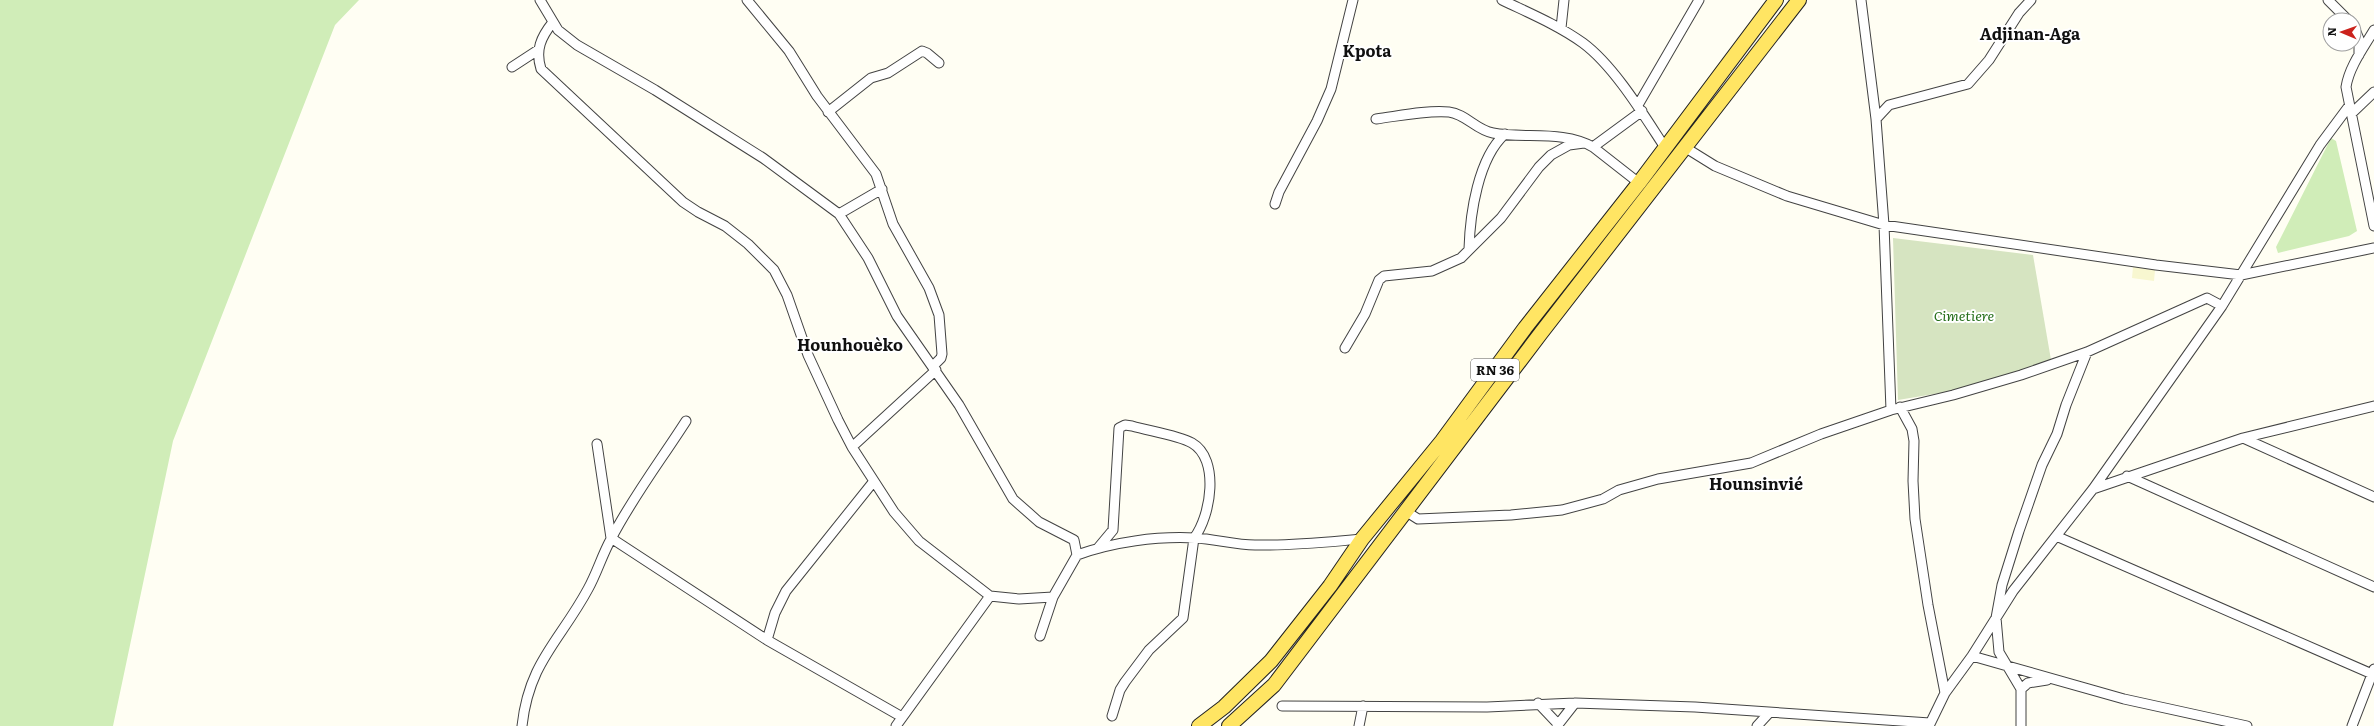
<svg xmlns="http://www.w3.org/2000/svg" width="2374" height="726" font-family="Literata,serif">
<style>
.farmland{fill:#f8f7d0}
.green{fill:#d0edb8}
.cemetery{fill:#d6e4c1}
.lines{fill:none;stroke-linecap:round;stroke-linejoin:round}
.street-casing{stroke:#434343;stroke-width:11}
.primary-casing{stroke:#212121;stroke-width:16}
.street{stroke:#fff;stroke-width:9}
.primary{stroke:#ffe563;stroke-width:14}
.labels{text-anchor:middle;stroke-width:4;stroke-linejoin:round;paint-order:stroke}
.shield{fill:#fff;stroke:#585858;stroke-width:1}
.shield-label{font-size:13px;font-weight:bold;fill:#101010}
.park-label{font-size:14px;font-style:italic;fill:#256e1a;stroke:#fff}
.quarter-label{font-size:16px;font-weight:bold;fill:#101010;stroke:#fff}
</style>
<rect width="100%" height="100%" fill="#fffef3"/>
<path class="farmland" d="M2133 267 2155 270 2154 281 2132 278Z"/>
<path class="green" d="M0 0H359L335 25 173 441 113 726H0Z
M2331 138 2336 141 2357 231 2349 236 2278 253 2276 247Z"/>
<path class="cemetery" d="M1893 238 2033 255 2051 360 1964 389 1898 400Z"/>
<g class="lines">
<g class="street-casing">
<path id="street" d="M540 0 558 30 577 45 655 90 763 158 839 214 868 258 897 316 959 405 1013 499 1039 522 1074 540 1077 555 1053 597 1040 636
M747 0 789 51 817 96 876 174 893 224 929 288 939 315 942 354 941 358 933 366
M1502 0C1529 13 1558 25 1583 43 1614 66 1643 114 1664 146
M1861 0 1876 119 1884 225 1891 410
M2328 0 2348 20
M553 22C541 37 535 50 541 69L683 202 698 212 725 226 748 244 774 270 787 295 808 355 838 420 852 447 894 512 919 541 990 596 1019 599 1053 597
M2354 27 2359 39V55
M1561 28 1564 0
M2374 30C2364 47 2349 67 2346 87L2374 226
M512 67 538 50
M1638 105 1699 0
M828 112 871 78 888 73 922 51 927 53 939 63
M2352 113 2374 92
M1376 119C1399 116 1426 110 1449 112 1466 114 1476 130 1493 133 1525 139 1563 130 1593 147L1639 183
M1876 119 1889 105 1968 84 1989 60 2019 13 2031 0
M1593 147 1642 111
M1686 148 1715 166 1787 196 1884 225 2156 265 2241 275 2374 248
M1275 204 1279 192 1317 121 1331 89 1353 0
M839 214 882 189
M1469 249C1470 214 1478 158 1505 134
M1345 348 1365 314 1379 280 1384 276 1432 271 1461 258 1501 218 1539 167 1551 155 1569 145 1584 143
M1900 407 1912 429 1914 441 1913 481 1915 519 1928 605 1945 693
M2243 438 2374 497
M597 444 611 538 767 640 902 717
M852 447 936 370
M2127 476 2374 587
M2093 489 2243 438 2374 406
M1407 512 1418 519 1511 515 1562 510 1603 499 1619 490 1658 479 1751 463 1821 434 1891 410 1953 395 2021 375 2087 352 2207 298 2222 306
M2056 536 2372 674
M1098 548 1113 530 1119 428 1125 425 1132 426C1149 431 1178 435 1192 443 1220 459 1211 516 1194 538L1183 618 1149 650 1125 682 1120 690 1112 716
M1077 555C1113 542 1157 536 1195 538 1215 539 1235 545 1255 545 1291 546 1326 542 1362 539
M767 640 775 613 786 591 874 481
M1972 656 2124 699 2247 726
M2021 689 2028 683 2047 680
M1538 703 1557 723
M1282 706 1487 707 1575 703 1695 707 1930 723
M522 726C529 662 560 641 588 589 597 573 602 555 611 539 632 498 661 460 686 421
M896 726 990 596
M1359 726 1363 706
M1557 726 1575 703
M1757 726 1769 713
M1929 726 1945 693 1972 656 2013 591 2093 489 2222 306 2320 145 2349 106
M2021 726V689L1999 652 1996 618 2002 585 2019 531 2042 465 2057 434 2066 405 2087 352
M2352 726 2374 669"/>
</g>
<g class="primary-casing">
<path id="primary" d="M1199 726 1224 707 1271 661 1330 586 1362 539 1442 441 1525 328 1639 183 1776 0
M1229 726 1274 685 1541 333 1799 0"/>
</g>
<use href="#street" class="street"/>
<use href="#primary" class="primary"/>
</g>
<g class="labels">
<rect class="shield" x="1471" y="359" width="48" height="22" rx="3"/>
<g class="shield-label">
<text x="1495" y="375">RN 36</text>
</g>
<g class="park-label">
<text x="1964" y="321">Cimetiere</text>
</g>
<g class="quarter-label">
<text x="2030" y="40">Adjinan-Aga</text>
<text x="1367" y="57">Kpota</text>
<text x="850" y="351">Hounhouèko</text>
<text x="1756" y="490">Hounsinvié</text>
</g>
</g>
<g transform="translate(2342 32) rotate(272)"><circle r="19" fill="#ffffff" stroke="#9f9f9f"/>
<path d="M0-3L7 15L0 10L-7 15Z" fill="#cb221c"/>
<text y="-6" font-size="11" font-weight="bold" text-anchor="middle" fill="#101010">N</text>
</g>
</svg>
